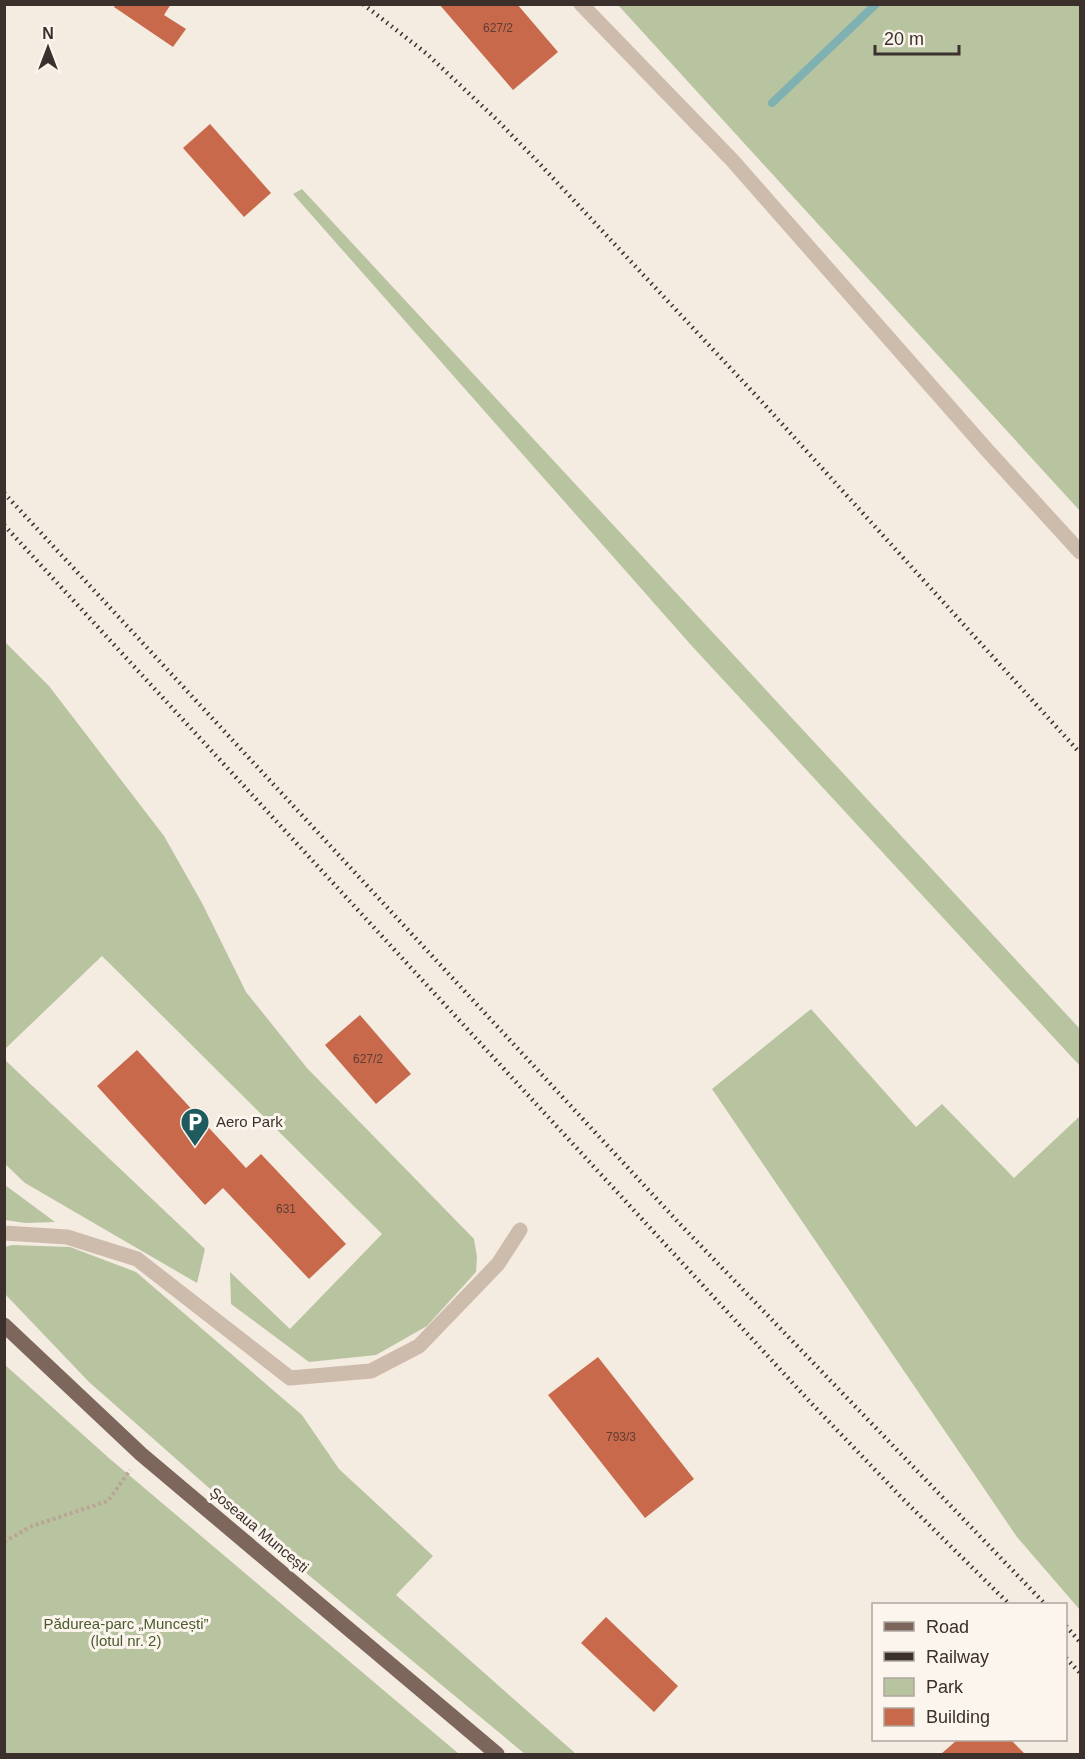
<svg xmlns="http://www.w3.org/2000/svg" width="1085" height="1759" font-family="Arial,sans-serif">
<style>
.green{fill:#b8c4a0}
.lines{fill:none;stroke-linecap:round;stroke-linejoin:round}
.stream{stroke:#7fb0b2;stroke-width:8}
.building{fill:#c8694b}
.path{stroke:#b9a596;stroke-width:4;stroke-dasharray:3 3;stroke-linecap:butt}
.minor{stroke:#cdbbac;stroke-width:15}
.major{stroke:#7d675c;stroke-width:15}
.rail{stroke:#3b302b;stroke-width:4.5;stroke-dasharray:1.5 4.5;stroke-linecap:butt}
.labels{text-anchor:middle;stroke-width:6;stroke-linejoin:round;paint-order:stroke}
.number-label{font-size:12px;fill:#5e3e33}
.poi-label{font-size:15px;fill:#3b302b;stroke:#fbf5ee;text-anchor:start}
.street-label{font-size:15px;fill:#3b302b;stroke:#fbf5ee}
.park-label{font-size:15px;fill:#4a5a2e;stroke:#fbf5ee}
</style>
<rect width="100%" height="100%" fill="#f4ebe1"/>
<path class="green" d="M618 5H1080V511Z
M302 189 1080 1029V1066L691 645 293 194Z
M4 641 49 686 164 836 202 903 246 992 307 1068 474 1239 477 1257 476 1272 427 1326 376 1355 309 1362 231 1304 230 1272 290 1329 382 1234 102 956 5 1049Z
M811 1009 916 1127 942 1104 1014 1178 1080 1116V1610L1017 1537 712 1089Z
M5 1060 205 1249 197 1283 25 1183 5 1164Z
M5 1185 55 1222 25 1223 5 1220Z
M12 1245 70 1247 136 1272 302 1415 339 1469 433 1556 396 1595 576 1754H525L294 1563 89 1382 5 1294V1247Z
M4 1364 110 1459 459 1754H5Z"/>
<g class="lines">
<path class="stream" d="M772 103 876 4"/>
</g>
<path class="building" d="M116 4H171L164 15 186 29 173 47 114 7Z
M439 4H517L558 52 513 90Z
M210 124 271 193 244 217 183 148Z
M360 1015 411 1074 376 1104 325 1045Z
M137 1050 246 1168 261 1154 346 1244 309 1279 223 1188 205 1205 97 1086Z
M598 1357 694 1479 645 1518 548 1395Z
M606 1617 678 1686 654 1712 581 1643Z
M957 1740H1011L1025 1754H941Z"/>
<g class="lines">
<path class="path" d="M4 1542 32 1526 108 1501 130 1470"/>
<path class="minor" d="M581 4 732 160 987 450 1080 552
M4 1233 67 1237 137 1259 290 1378 371 1371 419 1346 498 1264 520 1230"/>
<path class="major" d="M4 1325 141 1454 497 1754"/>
<path class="rail" d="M363 4 427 54 496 119 537 161 763 403 1080 753
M4 493 678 1222 1045 1604
M4 525 811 1403 902 1498 1009 1604
M1066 1626 1080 1642
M1066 1658 1080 1673"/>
</g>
<defs>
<g id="parking-pin" transform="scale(1.5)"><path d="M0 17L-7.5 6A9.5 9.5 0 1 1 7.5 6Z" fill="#1f5a5e" stroke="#fbf5ee"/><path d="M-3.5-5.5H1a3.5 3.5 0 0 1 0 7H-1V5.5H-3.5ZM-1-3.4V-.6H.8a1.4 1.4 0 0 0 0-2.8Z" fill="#fff"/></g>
</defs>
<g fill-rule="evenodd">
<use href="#parking-pin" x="195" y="1122"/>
</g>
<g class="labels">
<g class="number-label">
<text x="498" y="32">627/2</text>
<text x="368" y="1063">627/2</text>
<text x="286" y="1213">631</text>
<text x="621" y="1441">793/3</text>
</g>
<g class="poi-label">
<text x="216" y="1127">Aero Park</text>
</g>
<g class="street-label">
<text transform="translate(259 1530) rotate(40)" y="5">Șoseaua Muncești</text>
</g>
<g class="park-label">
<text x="126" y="1629">Pădurea-parc „Muncești”<tspan x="126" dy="17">(lotul nr. 2)</tspan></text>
</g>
</g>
<rect width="1085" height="1759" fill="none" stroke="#3b302b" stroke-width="12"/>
<rect x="872" y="1603" width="195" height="138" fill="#fbf5ee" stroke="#aea6a0" stroke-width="1.5"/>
<rect x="884" y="1622" width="30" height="9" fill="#7d675c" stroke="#aea6a0" stroke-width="1.5"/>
<text x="926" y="1633" font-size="18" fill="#3b302b">Road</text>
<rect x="884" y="1652" width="30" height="9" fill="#3b302b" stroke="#aea6a0" stroke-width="1.5"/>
<text x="926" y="1663" font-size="18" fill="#3b302b">Railway</text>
<rect x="884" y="1678" width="30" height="18" fill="#b8c4a0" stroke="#aea6a0" stroke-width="1.5"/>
<text x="926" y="1693" font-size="18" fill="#3b302b">Park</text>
<rect x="884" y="1708" width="30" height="18" fill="#c8694b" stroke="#aea6a0" stroke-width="1.5"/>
<text x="926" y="1723" font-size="18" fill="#3b302b">Building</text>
<g transform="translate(48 48)" stroke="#fbf5ee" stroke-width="4.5" paint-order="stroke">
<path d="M0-4.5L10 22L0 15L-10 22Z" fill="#3b302b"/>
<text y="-9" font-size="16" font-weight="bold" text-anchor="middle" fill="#3b302b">N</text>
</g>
<path d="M875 45v9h84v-9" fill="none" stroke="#3b302b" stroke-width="3"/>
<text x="884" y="45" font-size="18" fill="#3b302b" stroke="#fbf5ee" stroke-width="4.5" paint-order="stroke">20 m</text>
</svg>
